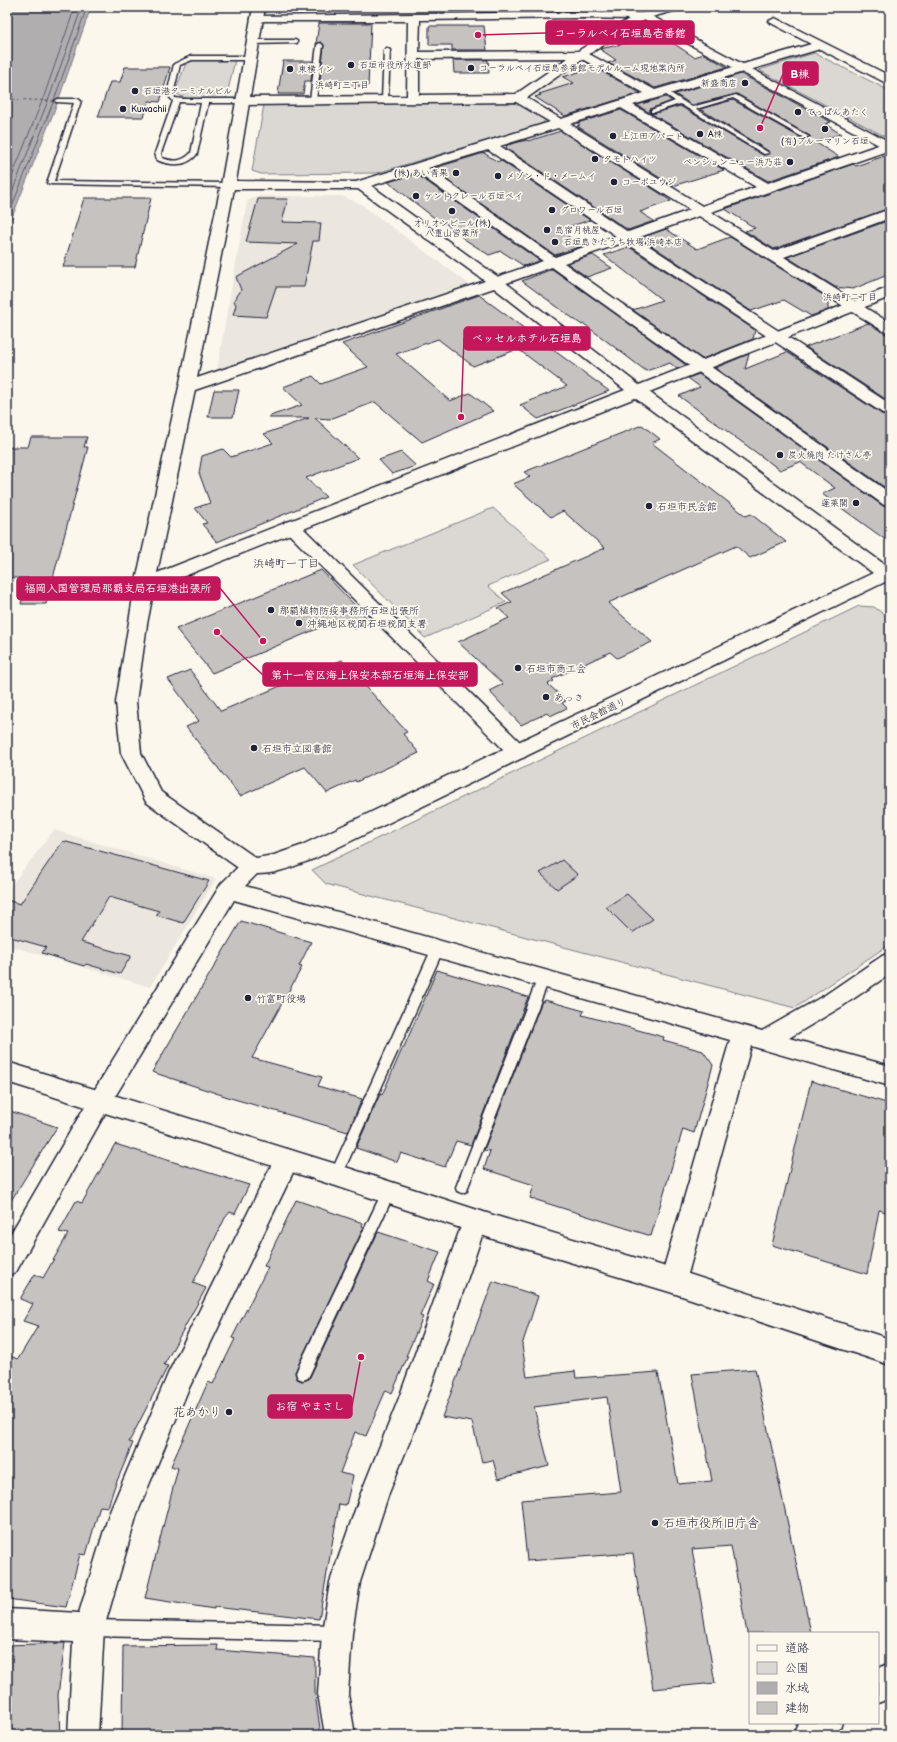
<svg xmlns="http://www.w3.org/2000/svg" width="897" height="1742" font-family="'Balsamiq Sans','Klee One',sans-serif">
<style>
.built{fill:#ebe7df}
.green{fill:#dbd8d3;stroke:#7e7d87}
.water{fill:#b1aeb0;stroke:#787681}
.lines{fill:none;stroke-linecap:round;stroke-linejoin:round}
.shore{stroke:#5b5a6a;stroke-width:1}
.ferry{stroke:#545364;stroke-width:1;stroke-dasharray:3 2.5;stroke-linecap:butt}
.building{fill:#c6c2c0;stroke:#22223b}
.lane-casing{stroke:#22223b;stroke-width:3}
.street-casing{stroke:#22223b;stroke-width:3}
.secondary-casing{stroke:#22223b;stroke-width:3}
.lane{fill:#fbf7ec;fill-rule:evenodd}
.street{fill:#fbf7ec;fill-rule:evenodd}
.secondary{fill:#fbf7ec;fill-rule:evenodd}
.poi-dot{fill:#22223b;stroke:#fbf7ec;stroke-width:1.5}
.labels{text-anchor:middle;stroke-width:3.5;stroke-linejoin:round;paint-order:stroke}
.far-poi-label{font-size:9px;fill:#22223b;stroke:#fbf7ec;text-anchor:start}
.far-neighbourhood-label{font-size:9px;fill:#22223b;stroke:#fbf7ec}
.poi-label{font-size:10px;fill:#22223b;stroke:#fbf7ec;text-anchor:start}
.street-label{font-size:10px;fill:#22223b;stroke:#fbf7ec}
.neighbourhood-label{font-size:11px;fill:#22223b;stroke:#fbf7ec}
.near-poi-label{font-size:12px;fill:#22223b;stroke:#fbf7ec;text-anchor:end}
.leader{fill:none;stroke:#c2185b;stroke-width:1.5}
.callout-dot{fill:#c2185b;stroke:#fbf7ec;stroke-width:1.5}
.callout{fill:#c2185b;stroke:#c2185b;stroke-width:1.5}
.callout-label{font-size:11px;text-anchor:middle;font-weight:bold;fill:#fff}
</style>
<rect width="100%" height="100%" fill="#fbf7ec"/>
<filter id="ink" filterUnits="userSpaceOnUse"><feTurbulence type="fractalNoise" baseFrequency=".025" numOctaves="2"/><feDisplacementMap in="SourceGraphic" scale="8" xChannelSelector="R" yChannelSelector="G"/><feConvolveMatrix kernelMatrix="1 2 1 2 8 2 1 2 1" color-interpolation-filters="sRGB"/></filter>
<g filter="url(#ink)">
<path class="built" d="M579 62H589L637 90V94L567 115H561L533 98 534 94Z
M258 196H342L361 204 469 284 221 371 217 369 247 201Z
M54 830 216 879 150 987 7 945V891Z"/>
<path class="green" d="M814 53 890 91V139L759 70Z
M197 59 235 60 226 99C213 99 184 103 175 92L186 63Z
M513 102 523 105 545 120 542 124 377 173 261 174 252 171 264 105Z
M493 508 551 559 488 586 506 602 425 638 353 565Z
M859 606 874 607 890 619V944L795 1008 352 891 326 884 312 870Z"/>
<path class="water" d="M7 7H91L58 101 7 230Z"/>
<g class="lines">
<path class="shore" d="M7 189 44 96 75 7
M7 205 49 98 82 7
M7 219 54 100 87 7"/>
<path class="ferry" d="M7 99 56 101"/>
</g>
<path class="building" d="M319 23H371L368 86H347L348 81H320L324 45 321 42 316 44Z
M429 26H484L487 50H452V45H429Z
M661 35 694 57 704 54 727 67 655 88 608 63 616 60 600 49Z
M453 60H488L489 73H454Z
M283 61H313L311 81H305L303 94H278Z
M125 67H170L160 102 149 101 144 117H98L110 82H120Z
M594 67 640 93 565 116 535 97 541 95 539 94 574 83 563 77Z
M741 74 831 122 825 124 841 134 815 142 839 157 768 181 650 113H655L680 106 763 155 769 154 770 152 700 109 733 100 803 139 810 138V136L737 94 692 105 675 94Z
M666 97 672 101 650 109V113L637 105Z
M621 110 724 170 673 186 577 126 580 125 577 123Z
M561 131 658 192 671 201 640 212 654 221 628 230 506 148 507 145 527 140 528 141Z
M484 153 498 162 500 160 590 220 559 230 582 246 555 255 431 169Z
M890 154V208L774 249 745 231 755 228 725 209 853 164 856 166Z
M416 174 540 261 524 266 501 251 489 255 464 239 445 223H441L388 182Z
M84 198H151L135 267H63Z
M258 199H288L282 222 321 223 319 241H313L304 287H276L266 317 233 315 236 305 234 301 241 290 236 277 298 244 246 242Z
M890 220V274L853 289 835 287 787 257Z
M666 229 697 249 730 237 828 298V310L811 316 784 300 751 311 640 238Z
M629 247 755 330 753 339 702 359 633 310 662 300 604 255Z
M593 255 612 268 587 277 567 263Z
M552 269 617 315 686 365 677 369 670 363 646 371 584 324 582 325 522 281Z
M479 295 609 391 538 419 520 405 567 386 518 349 473 366 438 339 396 354 450 401 470 393 493 411 422 442 375 402 330 419 315 418 358 458 306 478 326 497 217 542 202 524 207 523 195 508 210 503 199 473 202 456 223 449 231 457 273 443 264 434 309 418H270V416L302 405 283 387 313 376 321 384 368 367 342 344Z
M868 323 884 333 890 334V402L806 347Z
M787 352 883 415 890 417V491L715 368 749 354 745 369Z
M699 374 883 506 890 507V543L822 494 835 488 800 462 780 470 679 396 700 387 688 378Z
M214 390H239L233 417H208Z
M642 425 660 439 652 443 746 516 751 514 786 542 750 558 736 546 608 603 652 642 617 658 610 652 552 679 554 681 548 684 566 701 562 703 567 708 550 716 547 713 521 725 489 691 503 684 458 642 509 618 498 608 512 602 502 593 605 548 563 511 551 517 513 484 530 477 524 472Z
M31 437H87L84 447H88L46 604H21L28 578H7V447H28Z
M401 452 416 466 392 474 379 460Z
M321 570 371 622 354 629 343 618 212 673 176 629Z
M342 660 407 732 403 734 419 753 356 782 355 780 327 793 305 767 240 796 186 727 199 721 168 679 190 670 221 711Z
M63 841 155 866 209 881 183 923 156 915 159 911 109 897 81 942 131 956 120 974 86 964 84 966 42 953 46 947 7 936V900L20 904Z
M562 860 578 875 557 889 540 873Z
M627 894 653 919 632 933 606 907Z
M241 921 311 942 299 966 302 967 252 1058 322 1077 318 1086 362 1099 348 1132 234 1099 152 1072Z
M437 970 528 997 471 1145 456 1141 445 1167 401 1153 397 1162 356 1148 380 1094 382 1095 403 1047H404Z
M545 1000 584 1011 582 1015 664 1037 663 1040 703 1051 713 1065 694 1133 683 1129 651 1236 530 1198 534 1185 484 1169 490 1151 484 1150 542 1001 544 1002Z
M811 1081 890 1104V1213L879 1210 867 1274 772 1245Z
M7 1110 57 1127 7 1207Z
M115 1144 249 1185 235 1214 230 1212 225 1218 193 1283 206 1288 164 1365 168 1366 129 1442 133 1443 114 1488 108 1507 100 1506 86 1555 80 1554 66 1607 7 1599V1355L18 1359 38 1326 23 1321 33 1304 20 1299 35 1274 43 1278 68 1234 59 1232 76 1201 82 1203Z
M296 1200 363 1223 362 1226 364 1227 295 1372 297 1379 302 1381 309 1379 378 1232 440 1252 428 1281 434 1284 420 1316 423 1317 406 1356H408L392 1393 386 1390 366 1436 355 1432 340 1473 353 1476 346 1505 339 1504 319 1619 214 1607V1609L145 1598 178 1468 171 1466 208 1382 213 1384 235 1339 232 1338 268 1267 264 1266Z
M493 1281 538 1296 522 1345 527 1377 575 1371 576 1378 658 1372 678 1484 712 1481 692 1374 755 1369 811 1633H747L731 1546 692 1549 715 1683 653 1689 633 1553 527 1561 521 1500 621 1492 607 1397 534 1407 549 1466 498 1479 493 1460 482 1462 472 1422 442 1417Z
M65 1643 58 1695 60 1735H7V1645Z
M218 1645 217 1650 315 1658V1694L321 1735H122L123 1646Z"/>
<g class="lines">
<g class="lane-casing">
<path id="lane" d="M295 40 297 41V43L253 44 250 42 253 40Z
M320 43 323 45 316 100 313 102 310 100 317 45Z
M387 48 390 50 388 99 385 101 382 99 384 50Z
M191 56H250L253 58 250 60H192L180 65 173 94 175 98 183 99H244L247 101 244 103H208L197 154C187 167 171 166 157 160L155 153 173 101 167 94 174 64ZM179 102 201 103 191 153C182 162 173 162 162 158L161 153Z
M664 89 692 107 736 95 809 137 804 138 733 98 696 109 769 153 764 154 680 104 655 112H651V110L675 101 662 92 661 91Z
M58 99H78L81 101 54 181 228 183 231 185 228 187 48 184 47 183 74 103 56 102 55 101Z
M438 943 442 945 444 948 342 1175 341 1179 336 1181 331 1179 330 1175 432 948 434 945Z
M544 972 548 974 550 977 468 1187 467 1191 462 1193 457 1191 456 1187 538 977 540 974Z
M389 1186 394 1188 395 1192 308 1378 303 1380 298 1378 296 1373 298 1368 384 1188Z
M90 1620 337 1625 343 1627 345 1633 343 1639 337 1641 90 1636 85 1633 82 1628 85 1623Z"/>
</g>
<g class="street-casing">
<path id="street" d="M664 7H683L681 9 648 18 589 54 655 90 811 44 771 23 769 21 775 18 890 76V85L820 49 633 105 768 183 884 143H890V150L711 212 774 251 890 209V218L784 257 890 323V333L885 332 699 216 637 238 890 404V416L884 414 625 242 564 263 890 493V506L884 505 552 267 501 285 496 286 491 285 489 282 491 279 543 261 416 172 361 189 356 188 354 185 356 182 550 122 516 102 244 105 240 104 238 101 240 98 244 97 407 96 408 21H253L251 19 257 16 582 12 644 13ZM582 18 629 19 578 51 419 52 420 20ZM568 58 516 94 419 95V59ZM582 59 644 93 561 119 527 98ZM621 108 756 187 702 206 570 124ZM558 128 690 210 628 232 500 146ZM488 150 616 236 555 257 428 168Z
M291 521 297 522 525 747 528 752 525 757 518 759 511 757 285 530 282 526 285 522Z
M252 858 259 860 262 866 259 872 245 886 762 1031 825 995 882 956 890 953V974L841 1007 789 1038 890 1066V1086L751 1046 686 1281 682 1289 673 1293 664 1289 660 1281 730 1040 234 900 108 1108 16 1272 7 1276V1240L92 1094 221 884 245 860Z
M287 1149 296 1152 299 1160 188 1390 137 1514 104 1628 98 1735H68L73 1642 7 1639V1609L79 1613 109 1514 168 1374 278 1152Z
M475 1210 484 1213 487 1221 427 1398 389 1493 360 1582 352 1633 348 1694 355 1735H325L318 1694 322 1633 330 1582 361 1493 399 1398 463 1221 466 1213Z"/>
</g>
<g class="secondary-casing">
<path id="secondary" d="M253 7H265L236 181 366 182 501 279 639 385 890 287V297L649 392 888 567 890 566V583L885 582 316 858C294 866 268 879 244 872L146 802 121 753 116 702 135 585 179 387 221 185ZM234 189H358L485 281 197 378ZM494 288 625 390 157 573 195 390ZM635 398 873 573 300 846 274 855 256 858 161 792 141 753 136 702 147 624 154 588Z
M644 12 890 142V151L640 18 638 16 640 14Z
M7 1062 336 1164 496 1216 673 1269 890 1339V1365L673 1293 496 1240 336 1186 7 1082Z
M890 1663V1698L878 1703V1668Z
M798 1723H842L837 1735H793Z"/>
</g>
<use href="#lane" class="lane"/>
<use href="#street" class="street"/>
<use href="#secondary" class="secondary"/>
</g>
</g>
<g class="poi-dot">
<circle cx="351" cy="65" r="4"/>
<circle cx="471" cy="68" r="4"/>
<circle cx="290" cy="69" r="4"/>
<circle cx="745" cy="83" r="4"/>
<circle cx="135" cy="91" r="4"/>
<circle cx="123" cy="109" r="4"/>
<circle cx="798" cy="112" r="4"/>
<circle cx="825" cy="129" r="4"/>
<circle cx="700" cy="134" r="4"/>
<circle cx="613" cy="136" r="4"/>
<circle cx="595" cy="159" r="4"/>
<circle cx="790" cy="162" r="4"/>
<circle cx="456" cy="173" r="4"/>
<circle cx="498" cy="176" r="4"/>
<circle cx="614" cy="182" r="4"/>
<circle cx="416" cy="196" r="4"/>
<circle cx="552" cy="210" r="4"/>
<circle cx="452" cy="211" r="4"/>
<circle cx="547" cy="230" r="4"/>
<circle cx="555" cy="242" r="4"/>
<circle cx="780" cy="455" r="4"/>
<circle cx="856" cy="503" r="4"/>
<circle cx="649" cy="506" r="4"/>
<circle cx="271" cy="610" r="4"/>
<circle cx="299" cy="623" r="4"/>
<circle cx="518" cy="668" r="4"/>
<circle cx="546" cy="697" r="4"/>
<circle cx="254" cy="748" r="4"/>
<circle cx="248" cy="998" r="4"/>
<circle cx="229" cy="1412" r="4"/>
<circle cx="655" cy="1523" r="4"/>
</g>
<g class="labels">
<g class="far-poi-label">
<text x="359" y="68">石垣市役所水道部</text>
<text x="479" y="71">コーラルベイ石垣島参番館モデルルーム現地案内所</text>
<text x="298" y="72">東横イン</text>
<text x="737" y="86" text-anchor="end">新盛商店</text>
<text x="143" y="94">石垣港ターミナルビル</text>
<text x="131" y="112">Kuwachii</text>
<text x="806" y="115">てっぱんあたく</text>
<text x="708" y="137">A棟</text>
<text x="621" y="139">上江田アパート</text>
<text x="825" y="144" text-anchor="middle">(有)ブルーマリン石垣</text>
<text x="603" y="162">タモトハイツ</text>
<text x="782" y="165" text-anchor="end">ペンションニュー浜乃荘</text>
<text x="448" y="176" text-anchor="end">(株) あい青果</text>
<text x="506" y="179">メゾン・ド・メームイ</text>
<text x="622" y="185">コーポユウジ</text>
<text x="424" y="199">ケントクレール石垣ベイ</text>
<text x="560" y="213">グロワール石垣</text>
<text x="452" y="226" text-anchor="middle">オリオンビール(株)<tspan x="452" dy="10">八重山営業所</tspan></text>
<text x="555" y="233">島宿月桃屋</text>
<text x="563" y="245">石垣島きたうち牧場 浜崎本店</text>
<text x="788" y="458">炭火燒肉 たけさん亭</text>
<text x="848" y="506" text-anchor="end">蓬莱閣</text>
</g>
<g class="far-neighbourhood-label">
<text x="342" y="88">浜崎町三丁目</text>
<text x="850" y="300">浜崎町二丁目</text>
</g>
<g class="poi-label">
<text x="657" y="510">石垣市民会館</text>
<text x="279" y="614">那覇植物防疫事務所石垣出張所</text>
<text x="307" y="627">沖縄地区税関石垣税関支署</text>
<text x="526" y="672">石垣市商工会</text>
<text x="554" y="701">あっき</text>
<text x="262" y="752">石垣市立図書館</text>
<text x="256" y="1002">竹富町役場</text>
</g>
<g class="street-label">
<text transform="translate(598 713) rotate(-26)" y="4">市民会館通り</text>
</g>
<g class="neighbourhood-label">
<text x="286" y="567">浜崎町一丁目</text>
</g>
<g class="near-poi-label">
<text x="221" y="1416">花あかり</text>
<text x="663" y="1527" text-anchor="start">石垣市役所旧庁舎</text>
</g>
</g>
<path class="leader" d="M478 35L546 33M760 128L783 74M461 417L464 338M263 641L220 588M217 632L263 675M361 1357L352 1406"/>
<g class="callout-dot">
<circle cx="478" cy="35" r="4"/>
<circle cx="760" cy="128" r="4"/>
<circle cx="461" cy="417" r="4"/>
<circle cx="263" cy="641" r="4"/>
<circle cx="217" cy="632" r="4"/>
<circle cx="361" cy="1357" r="4"/>
</g>
<g class="callout">
<rect x="546" y="21" width="148" height="23" rx="4"/>
<rect x="783" y="62" width="35" height="23" rx="4"/>
<rect x="464" y="327" width="126" height="23" rx="4"/>
<rect x="17" y="577" width="203" height="23" rx="4"/>
<rect x="263" y="663" width="214" height="23" rx="4"/>
<rect x="268" y="1395" width="84" height="23" rx="4"/>
</g>
<g class="callout-label">
<text x="620" y="37">コーラルベイ石垣島壱番館</text>
<text x="800" y="78">B棟</text>
<text x="527" y="342">ベッセルホテル石垣島</text>
<text x="118" y="592">福岡入国管理局那覇支局石垣港出張所</text>
<text x="370" y="679">第十一管区海上保安本部石垣海上保安部</text>
<text x="310" y="1410">お宿 やまさし</text>
</g>
<rect width="897" height="1742" fill="none" stroke="#fbf7ec" stroke-width="24"/>
<rect x="12" y="12" width="873" height="1718" fill="none" stroke="#22223b" stroke-width="1.5" filter="url(#ink)"/>
<rect x="749" y="1632" width="130" height="92" fill="#fbf7ec" stroke="#a4a2a5"/>
<rect x="757" y="1645" width="20" height="6" fill="#fbf7ec" stroke="#a4a2a5"/>
<text x="785" y="1652" font-size="12" fill="#22223b">道路</text>
<rect x="757" y="1662" width="20" height="12" fill="#dbd8d3" stroke="#a4a2a5"/>
<text x="785" y="1672" font-size="12" fill="#22223b">公園</text>
<rect x="757" y="1682" width="20" height="12" fill="#b1aeb0" stroke="#a4a2a5"/>
<text x="785" y="1692" font-size="12" fill="#22223b">水域</text>
<rect x="757" y="1702" width="20" height="12" fill="#c6c2c0" stroke="#a4a2a5"/>
<text x="785" y="1712" font-size="12" fill="#22223b">建物</text>
</svg>
